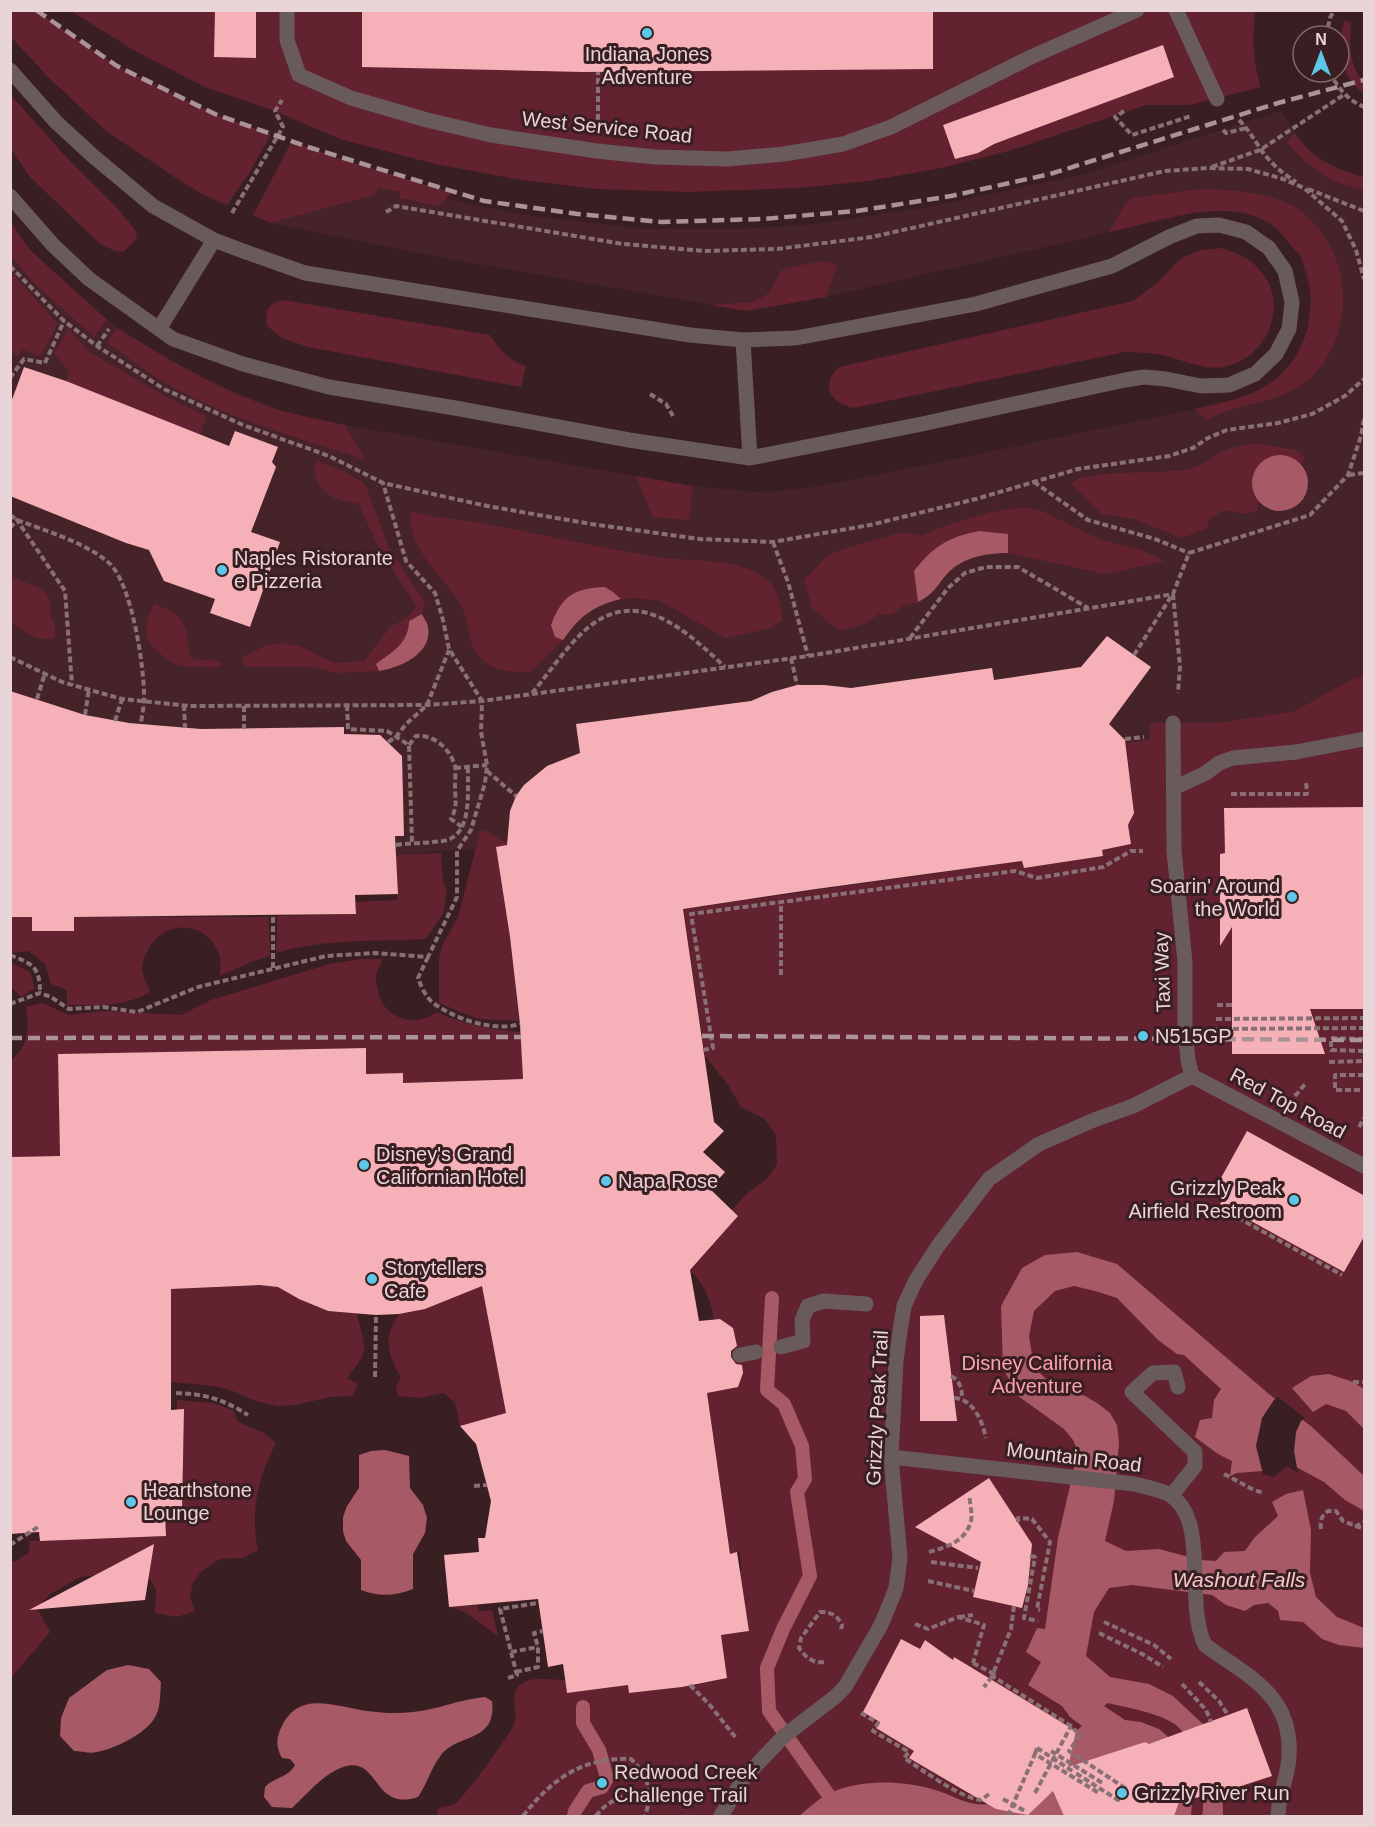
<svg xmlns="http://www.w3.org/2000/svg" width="1375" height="1827" font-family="Helvetica,sans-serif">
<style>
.built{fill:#462328}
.green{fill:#63222f}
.water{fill:#a75965}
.pier{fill:#391e22}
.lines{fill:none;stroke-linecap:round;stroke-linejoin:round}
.stream{stroke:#a75965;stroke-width:14}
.building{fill:#f5b0b8}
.path{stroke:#887074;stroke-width:4;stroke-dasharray:6 3;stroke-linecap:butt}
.lane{stroke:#695b5c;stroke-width:15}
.street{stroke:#695b5c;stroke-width:15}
.rail{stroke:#ab9497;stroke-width:4.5;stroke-dasharray:12 6;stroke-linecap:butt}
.path-bridge{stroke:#887074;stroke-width:4;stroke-dasharray:6 3;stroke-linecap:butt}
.poi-dot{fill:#5dc7e8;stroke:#391e22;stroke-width:2}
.labels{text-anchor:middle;stroke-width:6;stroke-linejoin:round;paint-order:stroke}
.poi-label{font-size:20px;fill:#e9d5d7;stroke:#391e22;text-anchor:start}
.street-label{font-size:20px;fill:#e9d5d7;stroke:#391e22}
.park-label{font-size:20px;fill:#fca3af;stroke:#391e22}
.water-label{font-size:21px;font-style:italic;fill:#f5c7cc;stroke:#391e22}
</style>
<rect width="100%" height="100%" fill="#391e22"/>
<path class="built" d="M1280 111 1308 151 1326 164 1344 172 1364 177V676L1352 679 1295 711 1218 723H1173L1150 741 1126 743 1134 813 1128 825 1131 844 1103 850V856L1024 868 1022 861 683 909 510 937 496 847 396 855 398 894 11 897 10 221 30 250 117 328 184 368 236 393 286 412 345 425 692 486 758 492 801 489 857 479 1177 413 1237 399 1258 391 1279 377 1288 368 1297 357 1307 333 1311 299 1301 257 1278 229 1270 223 1240 212 1214 211 1190 214 826 297 746 311 439 257 270 223 375 195 377 188 400 192 437 206 446 199 525 215 644 229H736L809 225 928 207 1089 173Z"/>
<path class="green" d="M11 10 36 11 117 66 215 114 271 134 248 175 227 205 204 195 179 180 106 131 48 77 11 37Z
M71 11H1255C1253 37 1252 62 1261 87L1190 105H1146L1009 151 941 168 868 181 799 188 687 192 598 189 522 180 435 164 340 139 275 111 207 88 135 51Z
M1344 21 1351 22C1350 41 1348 68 1364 81V94C1339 74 1338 51 1344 21Z
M10 94 68 159 119 210 136 231 137 239 123 252 115 251 99 243 29 176 11 148Z
M1294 133C1313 159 1335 169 1364 177V189C1333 186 1307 166 1287 143Z
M292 141 337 158 452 193 438 206 400 198V192L378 188 375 195 270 223 253 215Z
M1201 189C1228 189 1276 193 1298 209 1354 249 1359 336 1307 381 1285 399 1256 402 1230 410 1221 413 1213 417 1205 420L1195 409C1224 402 1256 397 1279 376 1311 347 1319 300 1302 259 1298 252 1290 245 1285 238 1274 224 1257 214 1239 212 1196 206 1151 223 1109 232L1126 203 1132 198Z
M10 221 30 250 107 320 94 337 38 287 11 256Z
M1222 248C1236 253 1248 257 1258 268 1290 300 1270 355 1228 366 1207 372 1186 361 1166 356 1152 353 1139 352 1125 352L853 408C830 402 820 386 839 367L1133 301 1157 283 1181 258 1201 250Z
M823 261 837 265 826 297 746 311 711 305 754 302 769 293 780 272 786 268Z
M11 272 58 324 40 356 21 349 18 356 11 352Z
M284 300 490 335C500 350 509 361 526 366L521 387 308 347 282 338 267 326C265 310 268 302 284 300Z
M69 328 88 351 166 397 206 416 200 435 66 381 69 371 54 354Z
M117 328C170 360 226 395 286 412 306 417 326 421 345 425L366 460C302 439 236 421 176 389 152 376 130 358 107 343Z
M1256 443 1296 450 1305 458 1301 465C1288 455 1275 454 1261 463L1254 494 1259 502 1257 511 1246 514 1224 510 1208 520V528L1181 538 1134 519 1101 514 1071 483C1091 469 1155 474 1182 470 1199 467 1203 464 1216 455 1227 447 1243 446 1256 443Z
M317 461 345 472 365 484 389 548 425 602 422 614 409 621C409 643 392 652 376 664L379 671 336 673 314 667H246L242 662 243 657 265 646 283 643 300 646 334 663 364 661 391 626 404 620 417 607 379 548 358 503C339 502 320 495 315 475 314 469 314 466 317 461Z
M636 476 692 486 690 517 688 520 653 517Z
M1023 507 1042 511 1099 539 1141 550 1165 561 1110 573H1100L1008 553 1007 534C955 529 950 535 914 571L918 602 902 606 892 615 879 614 864 624 839 631 812 608 804 580 828 555 843 549 903 532 920 536 953 523 992 512Z
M411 511C436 519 461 519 487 524 547 535 606 549 666 558 697 562 731 558 759 574 779 585 779 600 783 620L768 629 725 638 660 601 634 598 621 599 613 592 555 637 563 640 531 672C514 672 492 672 480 657 466 642 471 623 461 606 444 575 406 550 411 511Z
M10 575C22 585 45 583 50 601 50 604 49 607 50 610 52 624 57 621 54 638 38 643 22 630 11 621Z
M154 604C168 609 182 614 186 630 189 640 186 648 191 658 201 662 213 658 222 663L221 667C209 667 196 668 184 666 176 665 168 661 163 656 141 640 143 626 154 604Z
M1364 676V1816H437L438 1808C443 1807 452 1806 456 1803 464 1797 510 1735 514 1724 519 1712 508 1695 520 1685 531 1675 551 1680 565 1680L567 1693 628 1685 629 1693 682 1687 727 1678 721 1635 749 1631 747 1615 740 1616 733 1572 742 1570 739 1552 730 1554 705 1382 699 1322 714 1320C711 1300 704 1284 690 1270L738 1216 732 1210 746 1194 767 1179 777 1164 776 1135 765 1119 741 1107 728 1085 705 1056 683 909 1022 861 1024 868 1103 856 1102 850 1131 844 1128 825 1134 813 1126 743 1150 740V723H1218L1295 711 1352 679Z
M484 830 510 845 496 847 510 937 519 1021 478 1019 439 1003V959L443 944 458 917 480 832Z
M441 853 443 881 447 890 443 914 426 939C376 942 325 938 276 953L277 916 356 914V902L397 900 396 855Z
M10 917H32V931L74 917H269L270 956 251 962 220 976C221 965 221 954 214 944 196 918 159 924 147 952 144 958 142 963 142 970 143 977 148 985 150 992 122 1008 99 1005 67 1005V990L51 984 45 964 29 951 12 953Z
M361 959H383C381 964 377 971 376 976 375 981 377 986 378 991 383 1019 415 1028 437 1012 464 1025 490 1029 521 1032L523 1079 403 1083V1073L366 1074V1048L59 1054 60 1156 11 1157 10 1061C29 1046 29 1030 26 1007L43 1003 68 1015 104 1011 181 1015 211 1000 329 964Z
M10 962 30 972 35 988 21 997 11 987Z
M259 1285 278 1287 299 1299 327 1311 357 1313C364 1349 372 1347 347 1378L358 1384 353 1396 330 1397 296 1405 278 1406 255 1401 233 1391 214 1386 171 1382V1289Z
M482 1285 506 1414 460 1426 455 1403 444 1393 420 1398 398 1396 396 1386 401 1377C387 1354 383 1338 399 1314L425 1309Z
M177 1400 212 1403 233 1410 238 1422 264 1433 276 1443C258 1477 250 1512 258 1550L243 1558 219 1559 201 1572 193 1583 190 1597 195 1611 177 1617 155 1613 156 1590 149 1578 128 1571 81 1577 50 1594 37 1608 50 1632 11 1678V1561H17L29 1552 30 1541 166 1536 165 1513 182 1512 184 1409 177 1410Z
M478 1605 479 1611 492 1610 498 1636C481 1626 469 1610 449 1607Z"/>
<path class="water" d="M1252 483a28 28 0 1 1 56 0a28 28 0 1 1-56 0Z
M979 531 1008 534V553C987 553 963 557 948 573 935 587 937 592 918 602L914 571C934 546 948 537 979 531Z
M605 587 613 592 621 599C593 606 580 616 563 640L555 637 551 625C562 596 574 588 605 587Z
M422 614C423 617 428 623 428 627 433 654 399 668 379 671L376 664C392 652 409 643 409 621Z
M1077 1252 1117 1264 1269 1394 1312 1427 1364 1476V1511L1345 1500 1324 1482 1287 1462 1263 1471 1237 1473 1230 1476 1232 1461 1218 1454 1195 1437 1200 1420 1212 1418 1214 1400 1221 1389 1184 1355 1177 1354 1158 1340 1117 1298 1095 1291 1074 1286 1055 1291 1034 1311 1029 1336 1034 1367 1046 1379 1063 1390 1085 1396 1097 1403 1110 1413 1117 1425 1119 1443 1114 1501 1105 1541 1126 1551 1159 1549 1200 1560 1216 1561 1224 1552 1245 1551 1254 1538 1278 1516 1272 1502 1286 1494 1303 1490 1311 1530 1310 1573 1316 1597 1337 1617 1364 1628V1648L1339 1645 1322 1639 1303 1622 1280 1620 1278 1611 1268 1603 1254 1605 1245 1611 1226 1605 1212 1595 1132 1585 1109 1588 1094 1612 1086 1656 1110 1677 1149 1684 1173 1696 1203 1724 1222 1778 1223 1816H1202C1205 1803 1201 1788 1198 1775 1195 1760 1191 1743 1182 1731 1170 1714 1127 1708 1108 1703L1104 1706 1125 1720 1141 1722 1159 1729 1180 1747 1193 1790 1191 1816H1142L1145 1814 1089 1805 1096 1816H799C808 1809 818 1799 828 1794 858 1779 901 1780 932 1789 951 1794 968 1807 989 1804L1082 1726 1070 1717 1062 1706 1028 1685 1041 1662 1026 1652 1037 1628 1045 1629 1058 1538 1075 1464 1077 1449 1073 1440 1064 1429 1018 1396 1003 1368 1001 1306 1022 1268 1045 1255Z
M1329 1374 1353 1382 1364 1389V1429L1346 1411 1326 1404 1313 1412 1292 1388 1311 1376Z
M385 1450 409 1456 410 1488 423 1505 427 1518 425 1533 413 1554V1589C396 1596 378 1597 361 1590V1560L346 1541 343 1531V1517L347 1506 359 1488V1455L371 1451Z
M128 1665 149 1669 161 1682C160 1694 161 1709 154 1719 145 1734 114 1749 97 1752 90 1754 81 1751 74 1751L60 1736 61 1718 69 1698 107 1670Z
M485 1697 492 1701C497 1743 458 1733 441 1755 431 1768 427 1784 418 1797 372 1812 380 1755 343 1767 323 1774 307 1794 292 1808L272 1807 264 1797 265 1787C274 1777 288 1778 295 1765L290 1759 282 1758C276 1748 276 1738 281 1728 299 1689 335 1707 367 1711 382 1713 398 1714 413 1712 437 1710 460 1699 485 1697Z"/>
<path class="pier" d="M1278 1397 1305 1418 1301 1421 1296 1432 1294 1451 1298 1473 1287 1466 1274 1477 1263 1474 1256 1446 1262 1418 1274 1400Z"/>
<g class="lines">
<path class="stream" d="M772 1298 767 1390 784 1404 802 1446 805 1479 797 1492 810 1576 783 1629 767 1668 769 1711 837 1807
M574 1816 575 1811 588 1791 602 1787 607 1778 599 1750 583 1723V1707"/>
</g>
<path class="building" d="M215 10H256V58L214 57Z
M362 10H933V69L583 72 362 67Z
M1163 45 1174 77 994 144 978 153 955 159 943 125Z
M24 367 66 381 229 446 235 431 278 447 272 462 276 467 251 532 280 542 250 627 210 613 215 599 164 581 149 550 126 543 10 496V405Z
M1107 636 1151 667 1109 724 1125 740 1134 813 1128 825 1131 844 1102 850 1103 856 1024 868 1022 861 816 889 683 909 714 1122 724 1131 703 1152 725 1172 710 1189 738 1216 690 1270 699 1321 720 1319 733 1328 737 1346 731 1351V1357L736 1364 742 1365 743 1373 738 1387 707 1393 730 1554 737 1552 749 1631 721 1635 727 1678 682 1687 629 1693 628 1685 567 1693 563 1664 548 1667 538 1599 449 1607 444 1555 479 1552 478 1538H485L491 1501 476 1444 460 1426 506 1413 482 1286 425 1309 399 1314 376 1315 328 1311 299 1299 278 1287 259 1285 171 1289V1410L184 1409 182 1512 165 1513 166 1536 40 1541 39 1532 10 1534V1157L60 1156 58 1054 366 1048V1074L403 1073V1083L523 1079 520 1024 510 937 496 847 507 845 510 811 516 796 524 785 547 766 580 753 576 724 751 701 772 692 797 685H824L851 688 992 668 994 680 1081 667Z
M10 691 85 715 129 723 201 729 344 727V734L380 735 402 756 404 836H395L398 894 355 895 356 914 74 917V931H32V917H10Z
M1365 807V1009H1310L1325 1054H1232V927L1220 946V854L1225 853 1224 808Z
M1247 1131 1365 1196V1235L1344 1272 1220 1204 1227 1194 1216 1187Z
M944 1315 957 1421H920V1316Z
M989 1478 1032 1544 1028 1585 1022 1608 973 1597 981 1562 915 1527Z
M154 1544 145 1600 29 1610Z
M901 1639 920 1649 925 1640 953 1660 954 1657 1076 1731 1068 1767 1145 1742 1149 1744 1247 1708 1272 1776 1235 1788 1179 1802 1174 1816H1064L1053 1791 1028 1815 996 1809 909 1758 914 1751 876 1728 880 1722 863 1712Z"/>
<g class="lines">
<path class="path" d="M1326 36 1330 18 1334 10
M1330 72C1337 88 1348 100 1364 107
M1124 111 1115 117 1132 135 1191 116
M598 120V72
M1239 120C1248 129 1253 138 1260 148 1269 162 1282 173 1296 182
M1223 130 1226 133 1247 128
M1212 167 1260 150 1345 94
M1308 189 1364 211
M386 212 396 206 623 244 706 251 777 249 872 237 1165 171 1208 168 1248 169 1283 179 1304 188 1342 221 1356 250 1364 279
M232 213 283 127 275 111 282 100
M10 266 64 321 97 346 164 389 243 425 329 456 383 483 487 506 591 524 700 539 773 542 870 525 976 499 1078 469 1169 456 1193 448 1208 438 1227 430 1278 423 1312 414 1345 396 1364 379
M97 346 109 329
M10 378 24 359 45 363 64 321
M650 394 666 404 673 416
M1349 475 1364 473
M1034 482 1088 520 1155 539 1189 553
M10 515 17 520C46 531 85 542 109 563 132 583 145 670 144 700 144 707 142 715 141 723
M10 528 17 520 65 591 72 685
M773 542 788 582 808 656
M1173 594 1180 666 1178 693
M910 638 948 588 965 573 986 567H1018L1088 608
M1134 655 1172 595
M10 657 62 682 122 699 190 706 427 705 482 701 808 656 1173 594 1189 553 1310 515 1348 475 1361 436 1364 419
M791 658 797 685
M532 693C549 673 564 650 583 632 636 583 684 629 725 667
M37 699 45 673
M184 705 185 728
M347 705 348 729 387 731 409 745 412 843
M244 706V729
M85 715 89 689
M115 721 122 699
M1125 739 1144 737
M388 742 396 737 406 724 427 705 449 650
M409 745 416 736C434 734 450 749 455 766 456 772 455 780 455 786 455 801 458 805 451 819L462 827
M455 768 487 765
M487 771 516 796
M1231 794H1307L1306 781
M396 845C412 843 428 843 443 841 474 836 467 789 468 767
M273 917V968
M10 955C33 964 40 967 40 993
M428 957 418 978C421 986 425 996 432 1002 454 1019 493 1032 520 1024
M781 975V903
M10 1004 40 993 51 997 69 1009 103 1007 137 1012 198 987 326 956 375 953 428 957 457 897V851L471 830 485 783 487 765 481 732 482 701 449 649 443 620 435 593 406 561 383 483
M1217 1005H1234
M1216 1019 1364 1018
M1215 1029 1364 1028
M1364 1039 1331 1038V1050L1364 1051
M703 1050 713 1048 691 914 1015 871 1037 878 1103 867 1131 851H1143
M1329 1062 1364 1061
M1364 1075H1335V1090H1364
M1295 1096 1306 1083
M1359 1127 1364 1118
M1222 1209 1342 1275
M951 1376C960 1381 962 1388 962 1398
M375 1377 376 1315
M1353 1382H1364
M176 1393C205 1394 223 1399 248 1415
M954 1398C973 1399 982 1420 986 1438
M1224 1474 1254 1490 1264 1493
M474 1486 487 1485
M1018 1522V1518L1032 1519 1050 1542 1037 1609 1040 1610
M1355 1527 1364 1522
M1321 1529C1320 1521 1321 1516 1328 1511H1336L1343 1521 1364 1529
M10 1545 38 1527
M929 1552C947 1547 966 1541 971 1521 973 1513 969 1504 970 1496
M1030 1556 1035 1557 1024 1618 1038 1621
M931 1562 978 1568
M928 1581 974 1591
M1014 1606 1011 1629 992 1676 1071 1726 1080 1735 1069 1751 1125 1788 1118 1800 1074 1772
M959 1617 973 1615
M1104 1622 1154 1645 1171 1659
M915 1624 928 1629 958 1617 984 1625 973 1663
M1099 1633 1144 1655 1163 1667
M511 1652 538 1647
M824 1662C814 1664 805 1657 799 1648L801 1638 820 1612C831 1612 837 1615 842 1625L841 1629
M516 1672 538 1667V1647L534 1633 543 1631
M508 1678 517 1675 500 1609 538 1603
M1199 1682 1219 1701 1228 1715
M1182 1684 1206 1710 1211 1722
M690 1685 709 1704 736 1738
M861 1713 878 1723 873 1731 909 1752 904 1758C923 1770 960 1798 981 1800L989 1794
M1035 1754 1037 1748
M1035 1793 1071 1726
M1003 1799 1025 1811
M523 1816C552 1779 582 1757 631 1759 649 1777 653 1792 645 1816
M596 1816C609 1798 628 1794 649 1793"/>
<path class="lane" d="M287 10V40L299 75 351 98 427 120 491 135 597 151 655 157 728 159 784 154 843 144 891 127 1031 57 1137 10
M1176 10 1217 99
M10 70 56 122 93 156 153 206 214 240 243 251 305 273 690 335 743 340 796 338 976 304 1112 266 1171 236 1197 226 1219 225 1246 232 1269 248 1285 271 1292 302 1289 329 1276 354 1255 374 1229 385 1201 386 1166 379 1144 377 1125 380 922 424 750 458 629 440 455 408 329 387 243 364 173 339 89 279 53 245 10 196
M159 329 214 240
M743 340 750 458
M1296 752 1364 739"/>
<path class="street" d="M1173 723 1174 851 1185 962V1030L1188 1060 1192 1076
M1174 788 1206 773 1219 763 1233 758 1296 752
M1192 1076 1364 1166
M781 1347 803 1341 802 1320 808 1306 824 1301 866 1304
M740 1355 756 1352
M891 1457 1134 1484C1146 1487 1159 1489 1170 1495 1210 1520 1184 1602 1205 1645 1248 1677 1293 1694 1289 1757 1288 1777 1278 1796 1278 1816
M1171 1496 1195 1466V1452L1132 1392 1153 1373 1174 1372 1178 1387
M721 1816 744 1778 784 1736 835 1697 845 1687 881 1625 893 1596 896 1588 900 1558 891 1457 896 1361 900 1331 904 1306 916 1280 938 1246 989 1179 1039 1144 1094 1120 1133 1106 1192 1076"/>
<path class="rail" d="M36 10 117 66 215 114 308 147 484 201 578 214 661 222 762 219 857 211 951 196 1050 174 1278 103 1364 80
M702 1036 1364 1040
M10 1038 521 1037"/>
<path class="path-bridge" d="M973 1663 994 1674 984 1687
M1037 1748 1074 1772
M1051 1751 1104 1784
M1008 1816 1035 1754 1099 1793"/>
</g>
<g class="poi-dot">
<circle cx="647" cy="33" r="6"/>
<circle cx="222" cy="570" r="6"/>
<circle cx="1292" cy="897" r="6"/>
<circle cx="1143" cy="1036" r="6"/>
<circle cx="364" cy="1165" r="6"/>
<circle cx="606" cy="1181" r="6"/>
<circle cx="1294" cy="1200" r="6"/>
<circle cx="372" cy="1279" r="6"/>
<circle cx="131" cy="1502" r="6"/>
<circle cx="602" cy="1783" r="6"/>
<circle cx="1122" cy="1793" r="6"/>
</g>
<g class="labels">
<g class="poi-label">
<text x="647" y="61" text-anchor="middle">Indiana Jones<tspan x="647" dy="23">Adventure</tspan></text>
<text x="234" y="565">Naples Ristorante<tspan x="234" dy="23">e Pizzeria</tspan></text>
<text x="1280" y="893" text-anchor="end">Soarin' Around<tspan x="1280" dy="23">the World</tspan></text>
<text x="1155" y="1043">N515GP</text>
<text x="376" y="1161">Disney's Grand<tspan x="376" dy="23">Californian Hotel</tspan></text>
<text x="618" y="1188">Napa Rose</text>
<text x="1282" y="1195" text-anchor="end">Grizzly Peak<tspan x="1282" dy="23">Airfield Restroom</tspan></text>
<text x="384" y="1275">Storytellers<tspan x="384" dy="23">Cafe</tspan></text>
<text x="143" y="1497">Hearthstone<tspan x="143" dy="23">Lounge</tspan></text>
<text x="614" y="1779">Redwood Creek<tspan x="614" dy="23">Challenge Trail</tspan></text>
<text x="1134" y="1800">Grizzly River Run</text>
</g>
<g class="street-label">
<text transform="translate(607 127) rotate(6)" y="7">West Service Road</text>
<text transform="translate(1162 972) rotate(-92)" y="7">Taxi Way</text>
<text transform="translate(1288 1103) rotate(28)" y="7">Red Top Road</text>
<text transform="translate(877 1408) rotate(-87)" y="7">Grizzly Peak Trail</text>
<text transform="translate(1074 1457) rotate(7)" y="7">Mountain Road</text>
</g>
<g class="park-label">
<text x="1037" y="1370">Disney California<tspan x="1037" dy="23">Adventure</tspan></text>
</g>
<g class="water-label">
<text x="1239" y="1587">Washout Falls</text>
</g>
</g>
<rect width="1375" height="1827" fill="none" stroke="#e9d5d7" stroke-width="24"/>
<g transform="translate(1321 54)"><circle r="28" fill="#391e22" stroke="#7f676a" stroke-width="1.5"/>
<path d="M0-4.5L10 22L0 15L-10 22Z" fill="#5dc7e8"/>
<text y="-9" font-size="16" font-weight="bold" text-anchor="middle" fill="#e9d5d7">N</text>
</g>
</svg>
